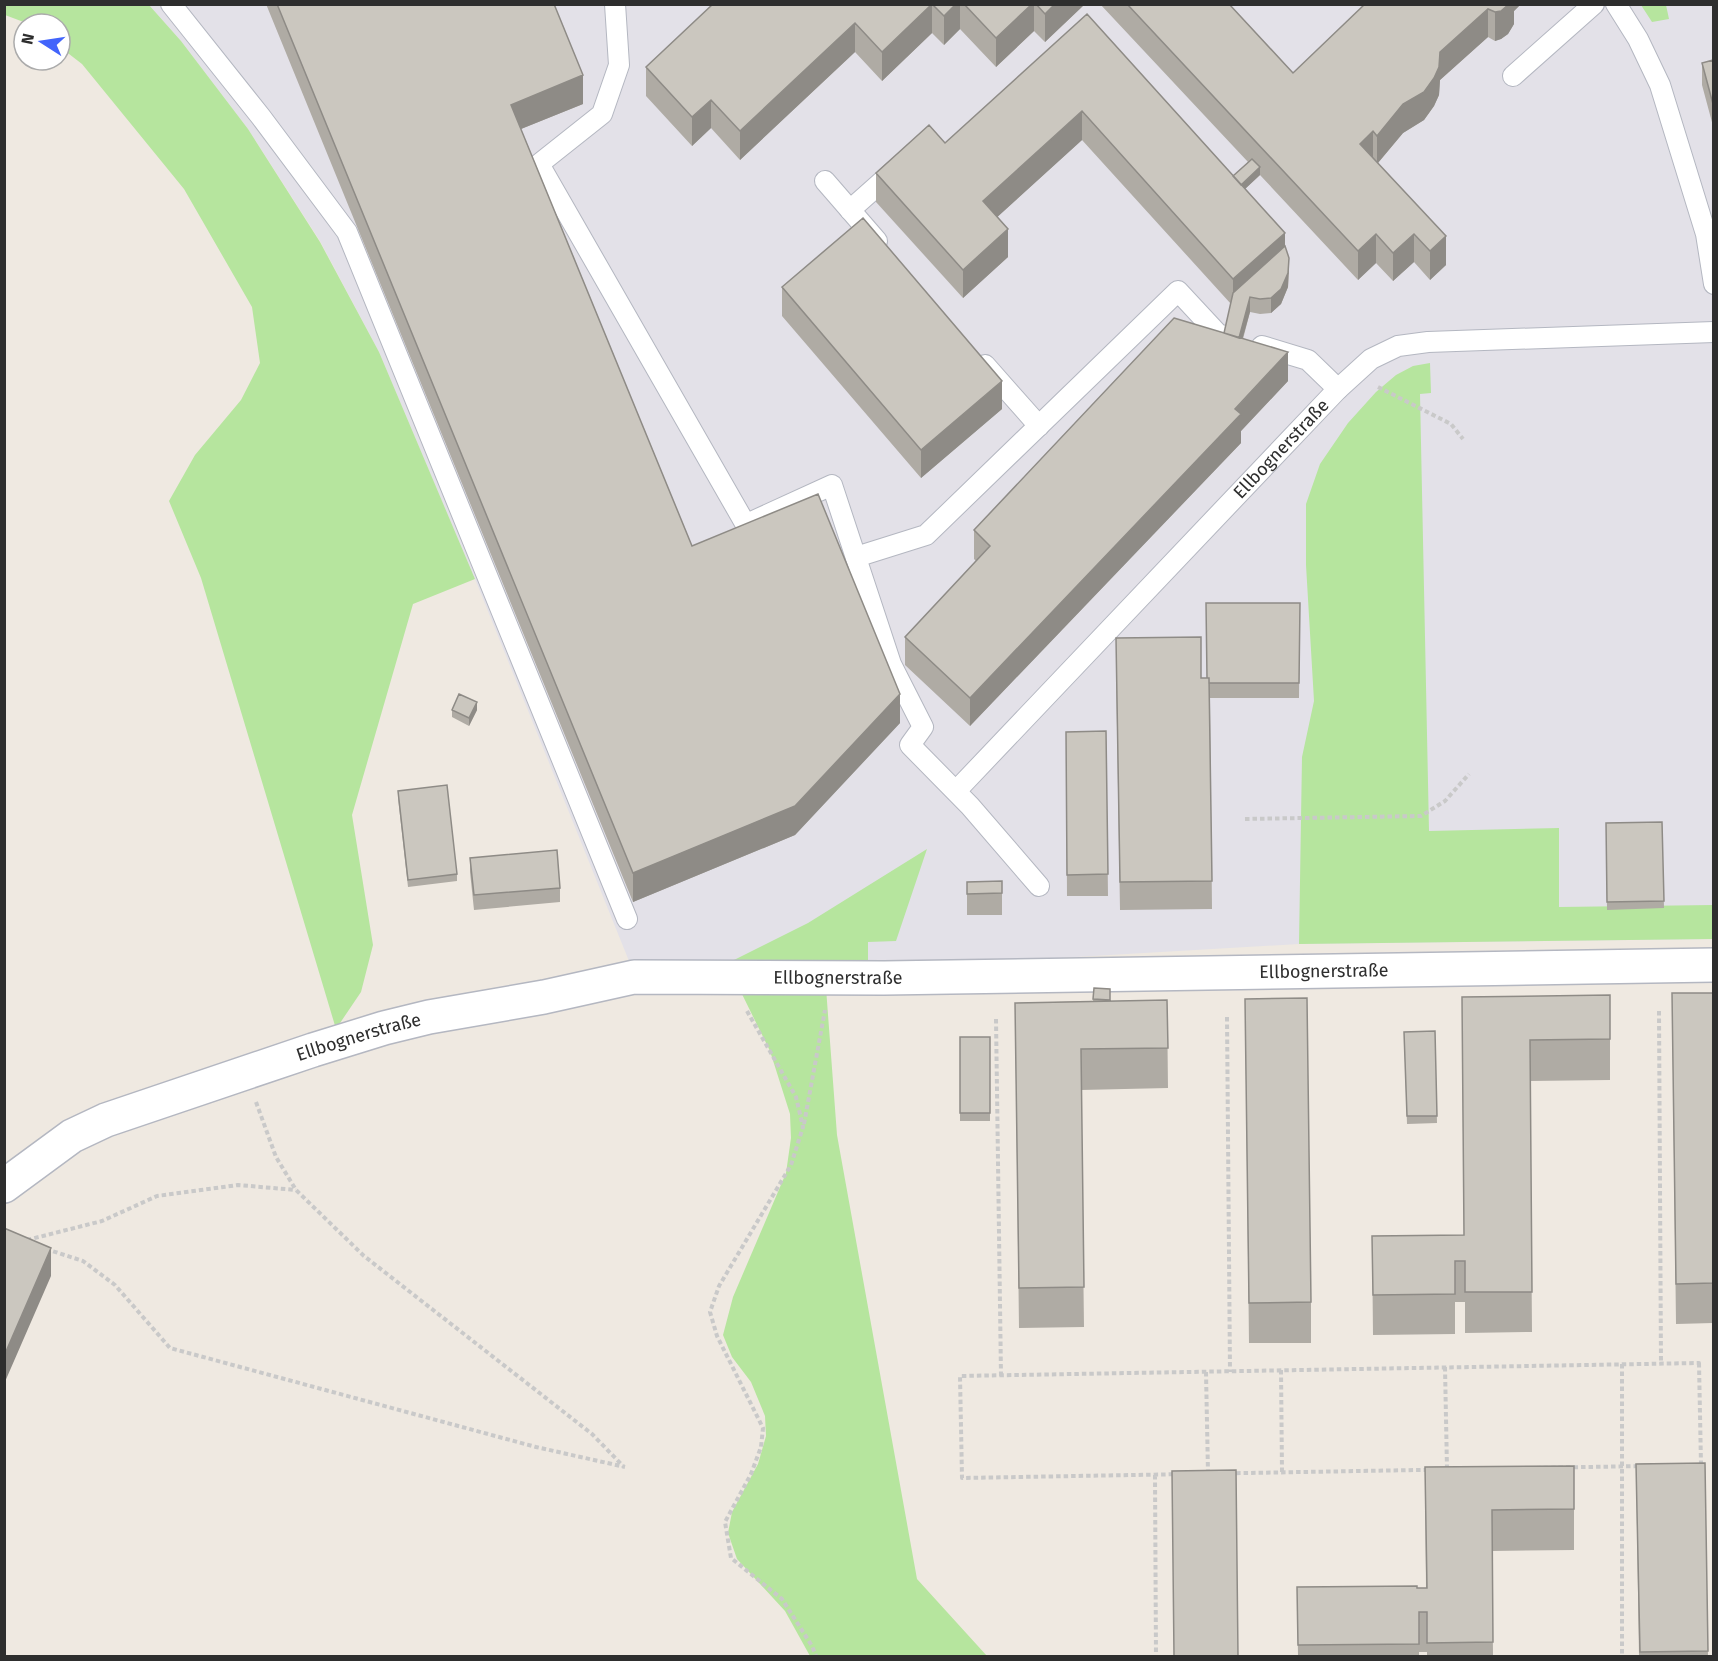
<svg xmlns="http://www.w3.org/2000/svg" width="1718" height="1661" font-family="'Fira Sans',sans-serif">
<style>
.industrial{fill:#e3e1e8}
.green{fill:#b6e59e}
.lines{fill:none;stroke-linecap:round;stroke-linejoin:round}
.service-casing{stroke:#b4b7c1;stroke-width:22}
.minor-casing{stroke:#b4b7c1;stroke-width:36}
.path{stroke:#c9c9c9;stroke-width:4;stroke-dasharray:4.5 3;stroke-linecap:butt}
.service{stroke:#fff;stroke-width:20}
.minor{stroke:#fff;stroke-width:33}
.wall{fill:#afaba4}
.shaded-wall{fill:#8e8b86}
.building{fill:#cbc7bf;stroke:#8e8b86;stroke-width:1.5}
.labels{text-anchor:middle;stroke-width:4.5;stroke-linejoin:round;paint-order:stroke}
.street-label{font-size:18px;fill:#2e2e2e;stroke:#fff}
</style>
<rect width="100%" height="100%" fill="#efe9e1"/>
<path class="industrial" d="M149 5H1713V939L1299 944 868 969 631 966 475 579 379 352 320 241 248 129 181 41Z"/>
<path class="green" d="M5 5H149L181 41 248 129 320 242 379 352 475 579 413 604 352 815 373 945 361 992 336 1029 201 578 169 501 195 455 241 400 260 363 252 307 184 189 82 64 60 47V24H29L5 15Z
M1641 5H1666L1669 19 1652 22Z
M1430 363 1431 393 1420 394 1429 831 1559 828V907L1713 905V939L1299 944 1302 757 1314 701 1306 565V504L1320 464 1348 423 1376 392 1396 375 1413 366Z
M927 849 896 941 868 942V969L722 966 808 923Z
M739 988H826L837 1135 917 1579 987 1656H810L785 1611 737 1559 728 1533 732 1512 758 1464 766 1436 765 1416 751 1382 732 1357 723 1335 733 1297 786 1173 791 1138 790 1114 770 1051Z"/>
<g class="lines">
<g class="service-casing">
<g id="service">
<path d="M171 4 261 117 347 232 627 919"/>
<path d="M615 4 619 65 602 114 539 164 746 525"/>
<path d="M1616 4 1638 39 1660 85 1706 234 1714 284"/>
<path d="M1513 76 1594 4"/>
<path d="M825 181 877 241"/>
<path d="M850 210 895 170"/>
<path d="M1262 346 1308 360 1338 389"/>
<path d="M985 365 1039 426"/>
<path d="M749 523 832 485 891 664 923 727 910 745 970 806 1039 886"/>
<path d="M856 557 926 535 1178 291 1218 334 1227 337"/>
<path id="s1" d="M956 791 1338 389 1371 359 1398 346 1428 342 1714 332"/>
</g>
</g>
<g class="minor-casing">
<g id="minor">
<path id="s2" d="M4 1186 72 1136 106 1120 313 1050 384 1028 429 1017 544 997 634 977 884 978 1714 965"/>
</g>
</g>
<path class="path" d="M1378 387 1451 424 1463 439
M1245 819 1421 816 1445 801 1469 774
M747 1011 796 1097 803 1127 791 1165 719 1286 710 1312 717 1336 763 1428 761 1447 751 1474 725 1522 731 1558 782 1599 812 1646 816 1656
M1659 1011 1661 1364
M1227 1017 1230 1372
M996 1019 1001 1376
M256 1102 276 1157 296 1190 364 1256 592 1434 624 1467
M804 1124 825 1010
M27 1240 102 1221 157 1196 238 1185 296 1190
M46 1249 83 1261 115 1285 170 1348 536 1447 625 1467
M1699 1363 1701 1465 962 1478 960 1376Z
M1622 1364V1656
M1445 1367 1447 1469
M1281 1370 1282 1472
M1206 1372 1208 1473
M1155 1475 1156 1656"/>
<use href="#service" class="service"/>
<use href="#minor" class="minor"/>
</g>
<path class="wall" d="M266 4H554L583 104 521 129 692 546 900 723 795 835 633 902Z
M713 4H1085L1045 42 1034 31 996 67 960 29 944 45 932 33 882 81 855 52 740 160 711 128 692 146 646 96V67Z
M1100 4H1229L1293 73 1365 4H1521L1514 11V24L1508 34 1501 39 1495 41 1488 37 1440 80 1439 95 1434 106 1424 120 1403 133 1378 163 1446 265 1430 280 1414 262 1393 281 1376 263 1358 280 1260 175 1245 189 1285 246 1289 273 1288 287 1281 304 1271 313 1260 314 1250 312 1243 339 1288 381 1241 431V443L970 726 905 665V637L976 561 974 559V530L1224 333 1231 304 1082 140 997 217 1008 257 963 298 876 202V173L945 143 1087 14 1233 176 1248 162Z
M1713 60V126L1702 85V63Z
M782 287 1002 409 921 478 782 316Z
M1300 603 1299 698H1210L1212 909 1120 910 1116 667 1201 678H1207Z
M452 710H477L469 726 452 717Z
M1106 731 1108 896H1067L1066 732Z
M398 791 457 874V881L408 887 398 798Z
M1662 822 1664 908 1607 910 1606 823Z
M470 858 560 888V902L474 910 470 872Z
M1002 881V915H967V882Z
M1094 988 1110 989V1001L1167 1000 1168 1088 1081 1090 1084 1327 1019 1328 1015 1003 1093 1001Z
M1672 993H1713V1323L1676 1324Z
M1610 995V1080L1530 1081 1532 1332 1465 1333V1302H1455V1334L1373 1335 1372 1236 1464 1235 1462 1038Z
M1245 999 1311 1302V1343H1249Z
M1435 1031 1437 1123 1407 1124 1404 1032Z
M960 1037H990V1121H960Z
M1705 1463 1708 1656H1639L1636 1464Z
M1574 1466V1550L1492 1551 1493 1656H1427V1652H1419V1656H1298L1297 1587 1426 1588 1425 1467Z"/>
<path class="shaded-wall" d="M932 4V33L882 81V52Z
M956 4H960V29L944 45V16Z
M1032 4H1034V31L996 67V38Z
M1055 4H1085L1045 42V14Z
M1509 4H1521L1514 11V24L1508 34 1501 39 1495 41V12Z
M1488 9V37L1440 80 1439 95 1434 106 1424 120 1403 133 1377 164V136L1440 52Z
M855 23V52L740 160V131Z
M583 75V104L511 133V105Z
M711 100V128L692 146V117Z
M1082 111V140L983 230V201Z
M1373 131V159L1360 144Z
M1260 167V175L1231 202V195Z
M1008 229V257L963 298V270Z
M1285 233V261L1233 308V279Z
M1376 234V263L1358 280V251Z
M1414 234V262L1393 281V253Z
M1446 236V265L1430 280V251Z
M1289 258 1288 287 1281 304 1271 313V298Z
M1250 297V312L1235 365V350Z
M1288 352V381L1241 431V443L970 726V698Z
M1002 381V409L921 478V450Z
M900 694V723L795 835 633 902V873Z
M477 702V710L469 726V718Z
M51 1248V1276L4 1384V1356Z"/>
<path class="building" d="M277 4H554L583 75 511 105 692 546 818 494 900 694 795 806 633 873Z
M713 4H932L882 52 855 23 740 131 711 100 692 117 646 67Z
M932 4H956L944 16Z
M964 4H1032L996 38Z
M1036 4H1055L1045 14Z
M1127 4H1229L1293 73 1365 4H1509L1501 11 1495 12 1488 9 1440 52 1439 67 1434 78 1424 92 1403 104 1377 136 1373 131 1360 144 1446 236 1430 251 1414 234 1393 253 1376 234 1358 251Z
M1087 14 1285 233 1233 279 1082 111 983 201 1008 229 963 270 876 173 929 125 945 143Z
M1713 60V104L1702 63Z
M1252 159 1260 167 1241 185 1233 176Z
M863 218 1002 381 921 450 782 287Z
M1285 246 1289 258 1288 273 1281 289 1271 298 1260 299 1250 297 1239 338 1224 333 1233 293Z
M1174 318 1288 352 1235 409 1241 414 970 698 905 637 990 546 974 530Z
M1206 603H1300L1299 683H1209V678H1207Z
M1201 637V678H1209L1212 881 1120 882 1116 638Z
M459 694 477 702 469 718 452 710Z
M1106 731 1108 874 1067 875 1066 732Z
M447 785 457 874 408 880 398 791Z
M1662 822 1664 901 1607 902 1606 823Z
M557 850 560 888 474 895 470 858Z
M1002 881V893L967 894V882Z
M1094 988 1110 989V1000L1093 999Z
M1672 993H1713V1283L1676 1284Z
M1610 995V1039L1530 1040 1532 1292H1465V1261H1455V1294L1373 1295 1372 1236 1464 1235 1462 997Z
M1307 998 1311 1302 1249 1303 1245 999Z
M1167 1000 1168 1048 1081 1049 1084 1287 1019 1288 1015 1003Z
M1435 1031 1437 1116H1407L1404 1032Z
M960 1037H990V1113H960Z
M4 1228 51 1248 4 1356Z
M1705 1463 1708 1651 1640 1652 1636 1464Z
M1574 1466V1509L1492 1510 1493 1642 1427 1643V1612H1419V1644L1298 1645 1297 1587 1417 1586V1588H1427L1425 1467Z
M1236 1470 1238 1656H1174L1172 1471Z"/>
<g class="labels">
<g class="street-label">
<text dy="6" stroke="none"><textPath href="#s1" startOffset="472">Ellbognerstraße</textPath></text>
<text dy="6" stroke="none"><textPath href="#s2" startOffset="1360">Ellbognerstraße</textPath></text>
<text dy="6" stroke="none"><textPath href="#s2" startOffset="874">Ellbognerstraße</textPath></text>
<text dy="6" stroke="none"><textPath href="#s2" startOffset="388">Ellbognerstraße</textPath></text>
</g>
</g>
<rect width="1718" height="1661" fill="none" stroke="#2e2e2e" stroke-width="12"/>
<g transform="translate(42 42) rotate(282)"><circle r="28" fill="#ffffff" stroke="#ababab" stroke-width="1.5"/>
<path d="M0-4.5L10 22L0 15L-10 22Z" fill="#4264fb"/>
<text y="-9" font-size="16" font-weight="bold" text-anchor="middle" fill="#2e2e2e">N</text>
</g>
</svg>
